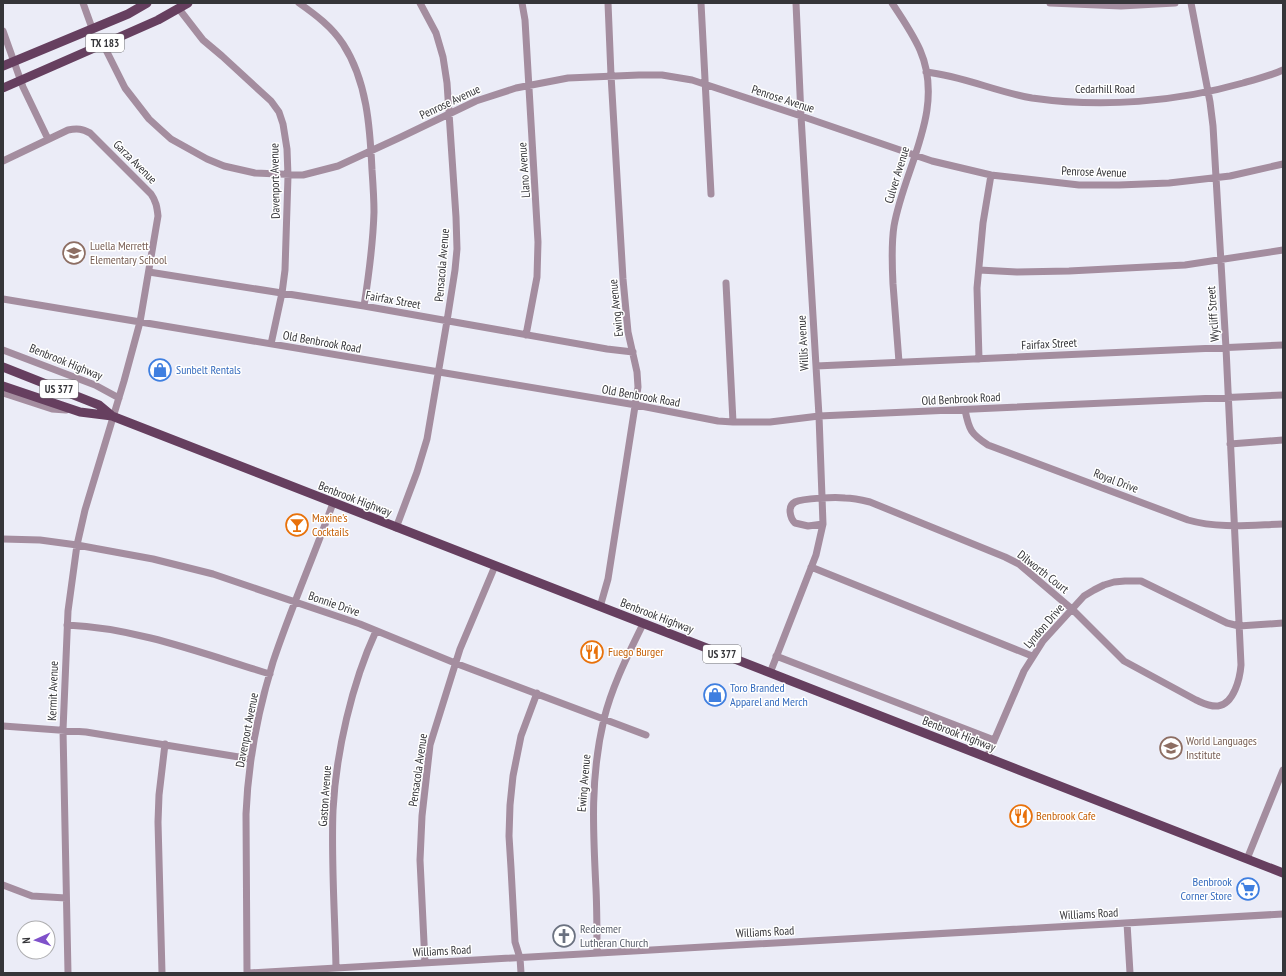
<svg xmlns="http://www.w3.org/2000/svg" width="1286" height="976" font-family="'PT Sans Narrow',sans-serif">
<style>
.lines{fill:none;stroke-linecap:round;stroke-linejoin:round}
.minor{stroke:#a48d9f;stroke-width:7}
.major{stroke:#663f5f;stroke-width:9}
.labels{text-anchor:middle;stroke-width:3;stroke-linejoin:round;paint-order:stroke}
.shield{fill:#fff;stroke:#727274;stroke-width:1}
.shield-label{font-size:11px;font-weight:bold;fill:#353539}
.street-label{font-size:12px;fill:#353539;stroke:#fff}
.education-label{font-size:12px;fill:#785e54;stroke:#fff;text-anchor:start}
.shop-label{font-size:12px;fill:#366cbe;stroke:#fff;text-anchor:start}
.food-label{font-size:12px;fill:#c56008;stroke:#fff;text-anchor:start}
.worship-label{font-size:12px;fill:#5b616d;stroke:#fff;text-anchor:start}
</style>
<rect width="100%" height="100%" fill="#ebecf7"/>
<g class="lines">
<path class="minor" d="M83 3 92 28
M299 3C316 15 332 27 343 44 367 81 370 127 372 170 373 184 374 198 374 212 373 244 369 274 364 306
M522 3 525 20 538 242 537 277 526 335
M701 3 711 194
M892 3C902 18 913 34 920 50 946 110 904 168 894 226 891 245 892 264 893 284 895 310 897 336 899 362
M1050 3 1121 6 1175 3
M179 9 203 40 222 56 271 101 279 112 283 124 287 149 288 176 285 270 282 293 271 344
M3 31 23 87 48 139
M103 44 125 88 149 119 161 130 171 139 207 159 224 166 255 173 303 175 338 166 401 137 476 101 516 88 568 78 639 75H662L692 80 801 116 932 161 991 175 1079 185H1119L1169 183 1230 176 1283 164
M926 72C963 76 996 92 1032 98 1102 108 1176 102 1243 83 1256 79 1270 76 1283 70
M3 161 68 130C78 128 82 129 90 133L151 194C156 201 157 207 158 216L140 322 124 381 85 510 77 545 68 611 63 730 68 973
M979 270 1017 272 1069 271 1185 265 1283 250
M149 272 364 306 607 349 633 352
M726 283 733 422
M3 299 636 405 718 421 733 422H770L819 416 1283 395
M3 350 95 385 119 398
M979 359 977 288 983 223 991 175
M816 366 1283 345
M3 393 52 409 66 410
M965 410C969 430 971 434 988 445L1188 520C1219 529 1251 525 1283 524
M1230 444 1283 440
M823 524 808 526 795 523C790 518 787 506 795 502 803 498 836 497 845 498 854 498 862 500 870 502L1005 557 1019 564 1073 610 1124 661 1196 700C1203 703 1210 707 1218 706 1234 704 1240 678 1241 665L1226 348 1213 126 1210 102 1191 3
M396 528 417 472 427 439 447 321 455 270 457 249 456 217 447 83 443 57 436 33 420 3
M3 539 40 540 77 545 153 559 213 574 360 624 455 663 646 735
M811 567 1032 656
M600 607 608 579 638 387 637 372 628 332 623 279 611 75 608 3
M67 625C137 628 204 654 270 674
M776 656 994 740
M770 673 816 555 823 524 819 416 801 116 796 3
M3 726 86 732 251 759
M987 757 1024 671 1043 641 1084 596 1094 590 1104 585 1114 582 1125 581H1141L1227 623 1239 626 1283 623
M1247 859 1283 770
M3 885 32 896 66 898
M1127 923 1130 973
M597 953C597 932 597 911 596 889 593 831 590 777 604 719 612 686 628 655 643 624
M425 963 420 860 422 816 430 745 460 649 495 566
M336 968C335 916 331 862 333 810 336 752 352 683 376 631
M162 973 158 822 159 795 165 744
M247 973 246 814C248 763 258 711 273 662 291 608 314 556 333 503
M249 973 1283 914
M521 973 520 958 515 942 511 868 509 836 510 805 513 776 521 736 537 693"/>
<path class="major" d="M3 66 128 14 147 3
M3 88 124 35 158 20 188 3
M3 367 99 405 111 415
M3 386 80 412 112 416 1283 873"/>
</g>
<defs>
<g id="school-ring" transform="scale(1.15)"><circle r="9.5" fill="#fff" stroke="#8d6e63" stroke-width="1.5"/><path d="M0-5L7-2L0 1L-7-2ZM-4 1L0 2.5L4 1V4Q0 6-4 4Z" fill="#8d6e63"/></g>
<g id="shop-ring" transform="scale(1.15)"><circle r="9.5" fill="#fff" stroke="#3f7fe0" stroke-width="1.5"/><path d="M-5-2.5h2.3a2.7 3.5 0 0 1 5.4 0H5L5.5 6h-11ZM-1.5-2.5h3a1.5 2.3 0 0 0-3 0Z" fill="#3f7fe0"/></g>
<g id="bar-ring" transform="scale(1.15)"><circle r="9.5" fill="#fff" stroke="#e8710a" stroke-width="1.5"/><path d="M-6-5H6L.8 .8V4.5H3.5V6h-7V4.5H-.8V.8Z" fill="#e8710a"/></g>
<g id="restaurant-ring" transform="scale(1.15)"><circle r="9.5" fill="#fff" stroke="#e8710a" stroke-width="1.5"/><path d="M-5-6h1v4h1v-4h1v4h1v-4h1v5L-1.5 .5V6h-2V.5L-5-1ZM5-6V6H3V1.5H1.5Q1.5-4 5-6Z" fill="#e8710a"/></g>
<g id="supermarket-ring" transform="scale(1.15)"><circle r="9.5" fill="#fff" stroke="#3f7fe0" stroke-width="1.5"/><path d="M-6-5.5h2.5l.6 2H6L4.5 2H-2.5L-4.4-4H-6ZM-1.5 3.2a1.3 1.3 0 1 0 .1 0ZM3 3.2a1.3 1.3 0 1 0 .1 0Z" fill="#3f7fe0"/></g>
<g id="church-ring" transform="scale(1.15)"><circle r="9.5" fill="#fff" stroke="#6b7280" stroke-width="1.5"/><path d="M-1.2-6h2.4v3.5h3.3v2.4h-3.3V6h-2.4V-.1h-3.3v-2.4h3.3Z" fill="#6b7280"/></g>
</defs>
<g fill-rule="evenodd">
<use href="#school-ring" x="74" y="253"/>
<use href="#shop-ring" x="160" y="370"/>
<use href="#bar-ring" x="297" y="525"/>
<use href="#restaurant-ring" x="592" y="652"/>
<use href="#shop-ring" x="715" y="695"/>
<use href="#school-ring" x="1171" y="748"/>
<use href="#restaurant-ring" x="1021" y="816"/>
<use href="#supermarket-ring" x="1248" y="889"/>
<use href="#church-ring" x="564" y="936"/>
</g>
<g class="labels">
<g class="shield">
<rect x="86" y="34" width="38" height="18" rx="3"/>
<rect x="40" y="380" width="38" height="18" rx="3"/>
<rect x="703" y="645" width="38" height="18" rx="3"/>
</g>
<g class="shield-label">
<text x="105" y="47">TX 183</text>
<text x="59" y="393">US 377</text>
<text x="722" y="658">US 377</text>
</g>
<g class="street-label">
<text x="1105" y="93">Cedarhill Road</text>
<text transform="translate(783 99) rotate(18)" y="4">Penrose Avenue</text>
<text transform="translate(450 102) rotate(-25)" y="4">Penrose Avenue</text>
<text transform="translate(135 162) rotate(45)" y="4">Garza Avenue</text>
<text transform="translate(524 170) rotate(-94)" y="4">Llano Avenue</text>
<text transform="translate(1094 172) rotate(2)" y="4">Penrose Avenue</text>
<text transform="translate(897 175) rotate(-73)" y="4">Culver Avenue</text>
<text transform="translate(275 181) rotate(-91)" y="4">Davenport Avenue</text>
<text transform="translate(442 265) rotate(-85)" y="4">Pensacola Avenue</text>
<text transform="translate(393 300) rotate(10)" y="4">Fairfax Street</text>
<text transform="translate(616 308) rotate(-96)" y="4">Ewing Avenue</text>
<text transform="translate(1213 314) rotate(-94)" y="4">Wycliff Street</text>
<text transform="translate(322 342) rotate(10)" y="4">Old Benbrook Road</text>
<text transform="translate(803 343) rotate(-93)" y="4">Willis Avenue</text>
<text transform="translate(1049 344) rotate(-3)" y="4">Fairfax Street</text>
<text transform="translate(66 362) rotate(22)" y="4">Benbrook Highway</text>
<text transform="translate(641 396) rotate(10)" y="4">Old Benbrook Road</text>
<text transform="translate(961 399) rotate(-3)" y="4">Old Benbrook Road</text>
<text transform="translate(1116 481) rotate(21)" y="4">Royal Drive</text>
<text transform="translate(355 499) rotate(21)" y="4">Benbrook Highway</text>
<text transform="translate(1043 572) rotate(38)" y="4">Dilworth Court</text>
<text transform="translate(334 604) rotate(19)" y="4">Bonnie Drive</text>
<text transform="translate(657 616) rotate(21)" y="4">Benbrook Highway</text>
<text transform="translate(1044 626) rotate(-49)" y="4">Lyndon Drive</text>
<text transform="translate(53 691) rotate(-88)" y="4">Kermit Avenue</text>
<text transform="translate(247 730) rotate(-79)" y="4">Davenport Avenue</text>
<text transform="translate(959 734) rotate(21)" y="4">Benbrook Highway</text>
<text transform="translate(418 770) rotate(-82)" y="4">Pensacola Avenue</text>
<text transform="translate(584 783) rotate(-85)" y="4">Ewing Avenue</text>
<text transform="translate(325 796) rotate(-86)" y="4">Gaston Avenue</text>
<text transform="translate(1089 914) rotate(-3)" y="4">Williams Road</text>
<text transform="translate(765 932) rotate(-3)" y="4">Williams Road</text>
<text transform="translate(442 951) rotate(-3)" y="4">Williams Road</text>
</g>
<g class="education-label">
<text x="90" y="250">Luella Merrett<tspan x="90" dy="14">Elementary School</tspan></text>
<text x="1186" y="745">World Languages<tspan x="1186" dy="14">Institute</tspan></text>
</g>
<g class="shop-label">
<text x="176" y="374">Sunbelt Rentals</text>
<text x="730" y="692">Toro Branded<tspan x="730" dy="14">Apparel and Merch</tspan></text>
<text x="1232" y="886" text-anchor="end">Benbrook<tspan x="1232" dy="14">Corner Store</tspan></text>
</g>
<g class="food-label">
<text x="312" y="522">Maxine's<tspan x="312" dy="14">Cocktails</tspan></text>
<text x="608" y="656">Fuego Burger</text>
<text x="1036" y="820">Benbrook Cafe</text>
</g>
<g class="worship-label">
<text x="580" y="933">Redeemer<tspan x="580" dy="14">Lutheran Church</tspan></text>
</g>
</g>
<rect width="1286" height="976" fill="none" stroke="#353539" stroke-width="8"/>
<g transform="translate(36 940) rotate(267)"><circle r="19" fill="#ffffff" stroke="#aeaeb0"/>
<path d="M0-3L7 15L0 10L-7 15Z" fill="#7f51ca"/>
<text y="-6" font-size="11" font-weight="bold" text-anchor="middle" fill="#353539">N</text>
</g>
</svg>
